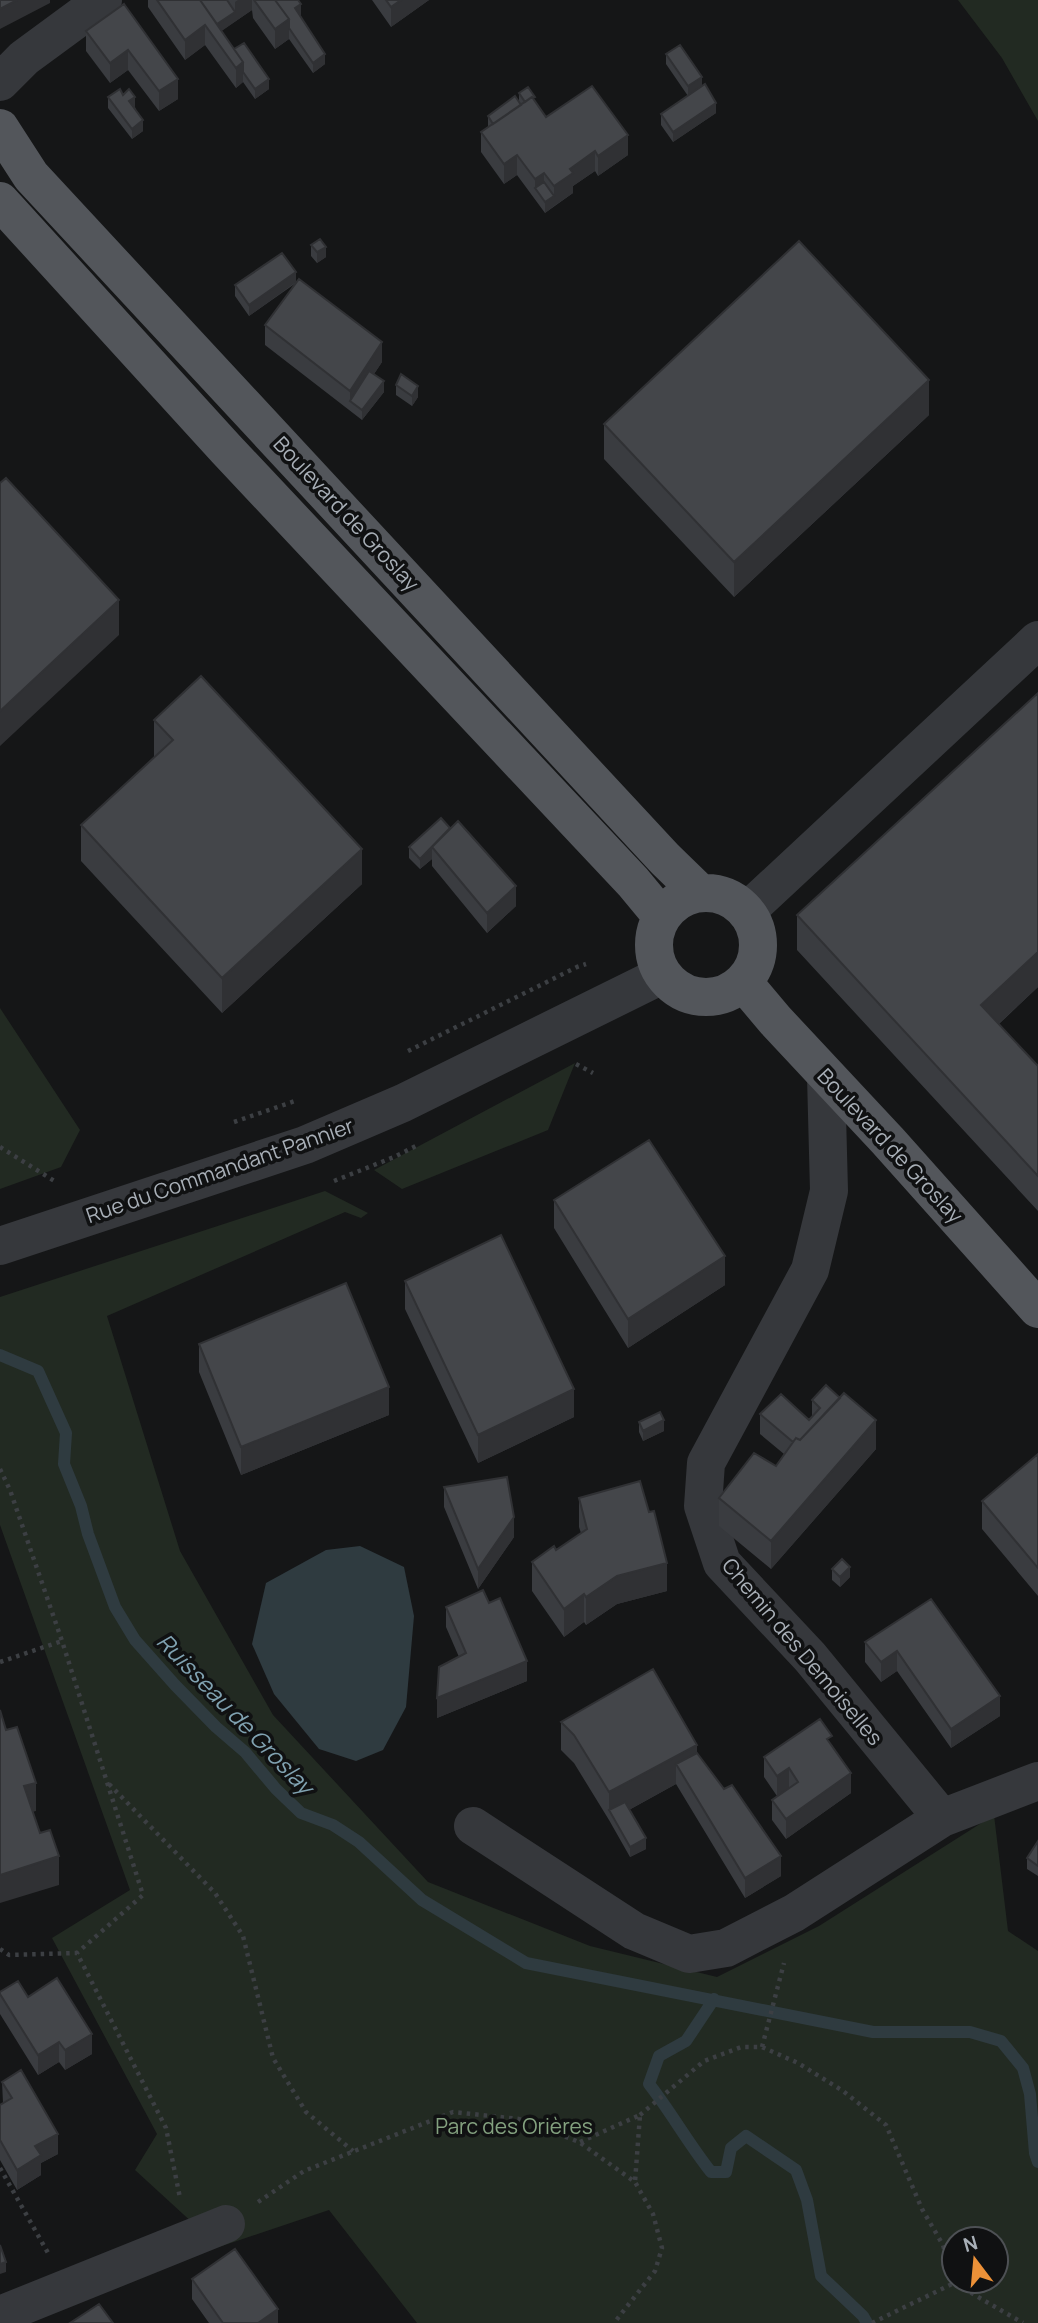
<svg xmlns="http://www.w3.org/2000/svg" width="1038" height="2323" font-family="Manrope,sans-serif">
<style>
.green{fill:#222a22;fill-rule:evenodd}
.water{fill:#2f3b40}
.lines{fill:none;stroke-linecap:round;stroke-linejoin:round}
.stream{stroke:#2f3b40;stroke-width:12}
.path{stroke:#3c3f43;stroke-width:4.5;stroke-dasharray:3.5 5;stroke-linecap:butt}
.minor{stroke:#36383c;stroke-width:38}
.major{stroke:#53565b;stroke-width:38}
.wall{fill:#3a3c40}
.shaded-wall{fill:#303134}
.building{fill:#44464a;stroke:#303134;stroke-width:2}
.labels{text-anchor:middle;stroke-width:7;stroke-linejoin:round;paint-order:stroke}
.street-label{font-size:21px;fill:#a8afb7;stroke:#101112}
.park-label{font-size:21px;fill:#83a17f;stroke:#101112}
.water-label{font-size:23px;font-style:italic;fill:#80a2b1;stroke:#101112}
</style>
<rect width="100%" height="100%" fill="#151617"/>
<path class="green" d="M958 0H1038V121L1002 58Z
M0 1008 80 1130 61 1167 0 1189Z
M575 1063 548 1130 402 1189 374 1170Z
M325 1191 368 1213 361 1218 345 1212 107 1316 180 1551 273 1715 428 1882 590 1946 717 1977 819 1926 994 1815 1008 1931 1038 1951V2323H417L329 2210 219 2247 135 2170 157 2134 52 1938 130 1890 0 1525V1297ZM954 2239H996V2281H954Z"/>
<path class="water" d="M360 1546 404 1567 414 1616 406 1707 383 1750 356 1761 319 1749 274 1694 252 1644 266 1583 326 1550Z"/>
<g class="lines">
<path class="stream" d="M0 1355 38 1371 66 1433 64 1464 81 1506 88 1534 115 1607 135 1640 175 1685 216 1727 245 1752 276 1789 301 1813 333 1825 359 1842 422 1900 526 1963 873 2032H970L1001 2041 1023 2068 1030 2094 1035 2153 1038 2162
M714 1999 686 2041 659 2056 649 2084C671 2112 688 2143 711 2172H726L731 2148 746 2136 796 2170 807 2200 821 2276 863 2316 867 2323"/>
<path class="path" d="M408 1051 577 967 586 964
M576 1064 593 1073
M234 1122 295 1101
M0 1147 56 1182
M334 1181 394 1157 416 1146
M0 1469 10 1490 62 1641 143 1895 77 1953
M0 1662 62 1641
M109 1784 215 1893 243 1936 273 2058 306 2112 353 2151
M0 1949 9 1955 77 1953 166 2128 180 2198
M762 2047 784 1963
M640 2115 704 2061 741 2047H762L798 2063 843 2091 886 2125 922 2209 943 2245 954 2283
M580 2142 640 2115 635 2182
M0 2168 48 2253
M258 2202 304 2171 453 2112 519 2119 579 2142 635 2182 653 2214 662 2248 655 2271 614 2323
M872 2323 954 2283 1023 2323"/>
<path class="minor" d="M0 82 24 58 103 0
M746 912 1038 640
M826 1076 829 1191 810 1270 706 1463 703 1506 722 1563 810 1657 942 1818 1038 1781
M0 1246 305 1145 403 1103 662 975
M473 1826 634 1931 689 1954 726 1948 794 1913 942 1818
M0 2315 226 2224"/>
<path class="major" d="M0 128 31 176 665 859 700 893
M0 201 226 449 633 882 662 917
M654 945a52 52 0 1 1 104 0a52 52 0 1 1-104 0Z
M743 982 775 1020 888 1141 1038 1309"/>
</g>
<path class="wall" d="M148 0H298L301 15 299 16 325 64 313 73 289 39 275 49 253 18 252 10 221 31 234 49 269 89 255 99 243 82 236 88 205 45 185 60 148 7Z
M372 0H429L391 27Z
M124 4 178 99 159 111 128 70 110 83 86 51V31Z
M666 54 702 86 716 113 673 142 661 125V114L688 96 666 64Z
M519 93 535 101 546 117 628 155 598 176 595 171 573 186V193L545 213 517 175 504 184 481 152V132L488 127V116L519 102Z
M123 95 135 107 143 131 132 139 108 108V97Z
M311 245 326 257 317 263 311 256Z
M296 282 382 362 374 374 384 392 362 420 265 345V325L296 283 249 316 235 296V285Z
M396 385 418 397 412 406 396 395Z
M929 415 734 597 604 459V424Z
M1038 693V987L999 1024 1038 1066V1211L797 950V915Z
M154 720 362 884 222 1013 81 861V825L155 757 154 756Z
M441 818 516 906 487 933 432 866V859L420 869 409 858V847Z
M554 1200 725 1285 628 1348 554 1228Z
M405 1281 574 1417 478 1463 405 1309Z
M199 1344 389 1415 241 1475 199 1372Z
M812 1400 876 1449 771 1569 719 1526V1498L776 1466 784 1454 760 1434V1414L809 1420 812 1417Z
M639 1422 664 1431 643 1441 639 1432Z
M1038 1454V1596L982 1529V1501Z
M444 1487 514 1537 478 1589 444 1507Z
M579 1498 667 1591 617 1604 586 1625 584 1622 564 1637 532 1591V1562L556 1550 581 1533 579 1527Z
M832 1569 850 1577 840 1587 832 1580Z
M931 1599 1000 1716 951 1748 897 1671 881 1682 865 1662V1642Z
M446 1607 527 1681 437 1718 459 1657 446 1627Z
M561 1722 697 1753 781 1876 745 1898 676 1784 629 1810 646 1849 630 1857 609 1820 574 1763 561 1750Z
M832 1745 851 1793 786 1839 772 1820V1800L777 1796 764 1777V1757Z
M1038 1841V1876L1027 1869V1858Z
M0 1992 92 2054 65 2070 59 2062 38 2075 0 2014Z
M2 2082 58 2154 41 2163V2175L17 2190 0 2160V2105L3 2103Z
M192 2279 278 2323H209L192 2299Z"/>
<path class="shaded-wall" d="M17 0H50V3L0 29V9Z
M238 0H252V10L213 37 212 28 235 12V2Z
M401 0H429L391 27V7Z
M301 4V15L295 19V8Z
M289 19V39L275 49V29Z
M205 25V45L185 60V40Z
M128 50V70L110 83V63Z
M325 54V64L313 73V63Z
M243 62V82L236 88V68Z
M702 77V87L688 96V86Z
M178 79V99L159 111V91Z
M269 79V89L255 99V89Z
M135 97V107L129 111V101Z
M716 103V113L673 142V132Z
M143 120V131L132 139V129Z
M628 135V155L598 176V156Z
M595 151V171L573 186V193L554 206V186L570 169Z
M517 155V175L504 184V164Z
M544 173V193L535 188V199V179Z
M554 196V206L545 213V202Z
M326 247V257L317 263V252Z
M296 272V282L249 316V305Z
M382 342V362L354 404 350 401V411V391Z
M929 380V415L734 597V562Z
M384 381V392L362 420V410Z
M418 386V397L412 406V396Z
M119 600V635L0 746V711Z
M432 848V859L420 869V859Z
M362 849V884L222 1013V978Z
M516 886V906L487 933V913Z
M1038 952V987L981 1040V1005Z
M725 1256V1285L628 1348V1319Z
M389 1387V1415L241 1475V1447Z
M574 1389V1417L478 1463V1435Z
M664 1420V1431L643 1441V1431Z
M876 1420V1449L771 1569V1541Z
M514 1517V1537L478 1589V1569Z
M667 1563V1591L617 1604 586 1625V1597L617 1576Z
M850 1567V1577L840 1587V1577Z
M584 1594V1622L564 1637V1609Z
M897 1651V1671L881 1682V1662Z
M527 1661V1681L437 1718V1698Z
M1000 1696V1716L951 1748V1729Z
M697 1745V1773L676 1764V1784L614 1818 609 1810V1792Z
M789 1768V1788L777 1796V1776Z
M851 1773V1793L786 1839V1819Z
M36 1783V1811L24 1814V1786Z
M646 1838V1849L630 1857V1847Z
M59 1856V1885L0 1903V1875Z
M781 1856V1876L745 1898V1878Z
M92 2034V2054L65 2070V2050Z
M59 2042V2062L38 2075V2055Z
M58 2134V2154L41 2163V2175L17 2190V2170L35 2146Z
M6 2262V2272L0 2274V2264Z
M278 2309V2323H258Z"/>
<path class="building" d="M0 0H17L0 9Z
M157 0H200L243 62 236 68 205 25 185 40Z
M200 0H227L235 12 217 24Z
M254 0H275L289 19 275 29Z
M275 0H298L301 4 295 8 325 54 313 63 289 28V19Z
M386 0H401L391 7Z
M124 4 178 79 159 91 128 50 110 63 86 31Z
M244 43 269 79 255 89 243 72V62L234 49Z
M680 45 702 77 688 86 666 54Z
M705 84 716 103 673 132 661 114Z
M592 86 628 135 598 156 595 151 570 169 573 173 554 186 544 173 535 179 517 155 504 164 481 132 532 97 546 117Z
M528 87 535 97 533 98 532 97 525 102 519 93Z
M120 89 123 95 129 89 135 97 129 101 143 120 132 129 108 97Z
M515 96 521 105 493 124 488 116Z
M544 182 554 196 545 202 535 188Z
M320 239 326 247 317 252 311 245Z
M799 241 929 380 734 562 604 424Z
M282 253 296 272 249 305 235 285Z
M299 279 382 342 350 391 265 325Z
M369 371 384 381 362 410 350 401Z
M401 374 418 386 412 396 396 385Z
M6 478 119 600 0 711V483Z
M201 676 362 849 222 978 81 825 173 740 154 720Z
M1038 693V952L981 1005 1038 1066V1176L797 915Z
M441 818 450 828 420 859 409 847Z
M458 821 516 886 487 913 432 847Z
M649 1140 725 1256 628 1319 554 1200Z
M501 1235 574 1389 478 1435 405 1281Z
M346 1283 389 1387 241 1447 199 1344Z
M826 1385 840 1398 800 1440 796 1438 793 1442 760 1414 781 1394 809 1420 820 1408 812 1400Z
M844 1393 876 1420 771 1541 719 1498 754 1453 776 1466 796 1438 800 1440Z
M660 1412 664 1420 643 1431 639 1422Z
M1038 1454V1568L982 1501Z
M507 1477 514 1517 478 1569 444 1487Z
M640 1481 649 1512 654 1511 667 1563 617 1576 586 1597 584 1594 564 1609 532 1562 554 1546 556 1550 587 1529 579 1498Z
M842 1559 850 1567 840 1577 832 1569Z
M483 1590 489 1603 500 1598 527 1661 437 1698 439 1667 466 1653 446 1607Z
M931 1599 1000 1696 951 1729 897 1651 881 1662 865 1642Z
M653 1669 697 1745 609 1792 574 1735 561 1722Z
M0 1710 6 1730 17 1727 36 1783 24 1786 40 1833 50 1830 59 1856 0 1875Z
M820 1719 832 1736 827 1739 851 1773 786 1819 772 1800 798 1782 789 1768 777 1776 764 1757Z
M697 1753 724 1789 732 1785 781 1856 745 1878 676 1764Z
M625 1802 646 1838 630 1847 609 1810Z
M1038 1841V1866L1027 1858Z
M57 1978 92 2034 65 2050 59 2042 38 2055 0 1994V1992L18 1981 28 1997Z
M21 2070 58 2134 35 2146 41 2155 17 2170 0 2140V2105L12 2098 2 2082Z
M0 2245 6 2262 0 2264Z
M235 2249 278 2309 258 2323H223L192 2279Z
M99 2304 113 2323H70Z"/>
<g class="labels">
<g class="street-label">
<text transform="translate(346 514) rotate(47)" y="7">Boulevard de Groslay</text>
<text transform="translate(890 1146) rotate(47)" y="7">Boulevard de Groslay</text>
<text transform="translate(220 1171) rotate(-19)" y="7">Rue du Commandant Pannier</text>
<text transform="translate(802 1652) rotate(50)" y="7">Chemin des Demoiselles</text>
</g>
<g class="park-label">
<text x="514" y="2134">Parc des Orières</text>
</g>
<g class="water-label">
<text transform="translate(235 1714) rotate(46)" y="8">Ruisseau de Groslay</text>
</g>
</g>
<g transform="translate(975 2260) rotate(344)"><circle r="33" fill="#101112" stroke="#4d5054" stroke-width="2"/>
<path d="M0-5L12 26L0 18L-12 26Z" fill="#ec9138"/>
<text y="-10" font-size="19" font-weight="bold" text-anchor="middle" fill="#a8afb7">N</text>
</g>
</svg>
